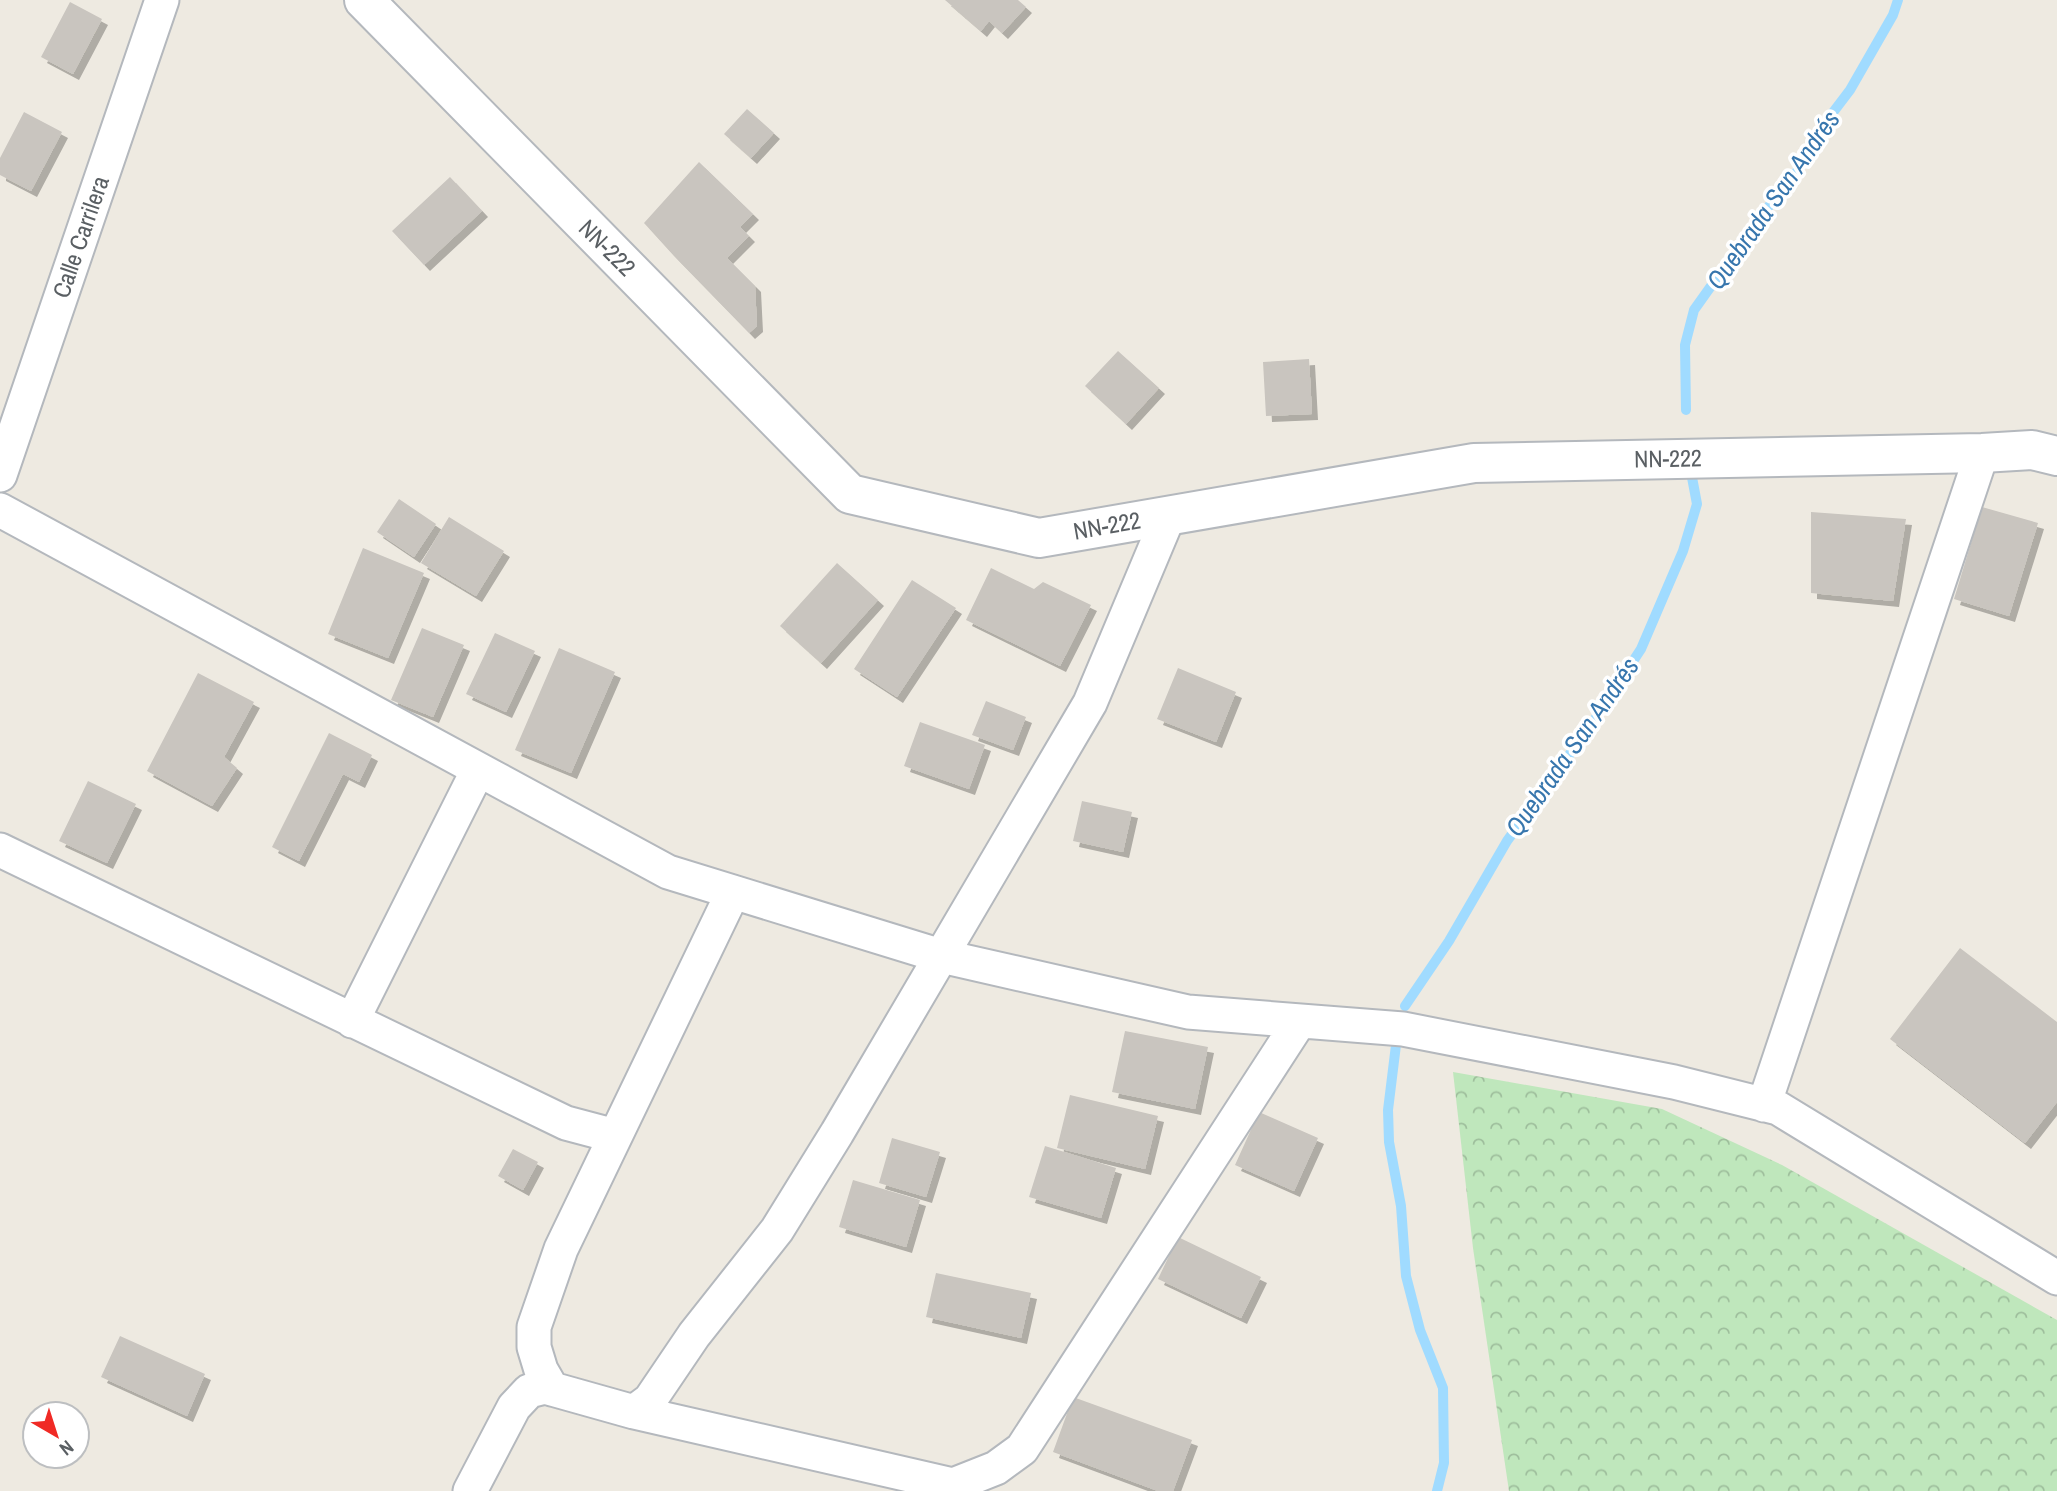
<svg xmlns="http://www.w3.org/2000/svg" width="2057" height="1491" font-family="'Archivo Narrow',sans-serif">
<style>
.park{fill:url(#park-crowns)}
.lines{fill:none;stroke-linecap:round;stroke-linejoin:round}
.stream{stroke:#a0dbff;stroke-width:10}
.building{fill:#c9c5bf;filter:url(#shadow)}
.minor-casing{stroke:#b4b8bd;stroke-width:37}
.tertiary-casing{stroke:#b4b8bd;stroke-width:42}
.minor{stroke:#fff;stroke-width:33}
.tertiary{stroke:#fff;stroke-width:38}
.labels{text-anchor:middle;stroke-width:7;stroke-linejoin:round;paint-order:stroke}
.street-label{font-size:24px;fill:#5a5f63;stroke:#fff}
.water-label{font-size:26px;font-style:italic;fill:#3776ad;stroke:#fff}
</style>
<defs>
<pattern id="park-crowns" width="20" height="18" patternUnits="userSpaceOnUse" patternTransform="scale(1.75)"><rect width="20" height="18" fill="#bfe7bc"/><path d="M2 6a3 3 0 1 1 6 0M12 15a3 3 0 1 1 6 0" fill="none" stroke="#9ebe9c"/></pattern>
<filter id="shadow"><feDropShadow dx="6" dy="6" stdDeviation="0" flood-color="#0004"/></filter>
</defs>
<rect width="100%" height="100%" fill="#eeeae1"/>
<path class="park" d="M1453 1072 1662 1109 1782 1165 2057 1320V1491H1509L1473 1248Z"/>
<g class="lines">
<path class="stream" d="M1686 410 1685 345 1694 310 1761 216 1799 169 1831 115 1850 90 1893 15 1898 0
M1405 1006 1449 941 1507 841 1593 722 1641 649 1683 551 1697 504 1691 472
M1396 1045 1388 1110 1389 1142 1401 1206 1406 1276 1420 1330 1443 1388 1444 1463 1437 1491"/>
</g>
<path class="building" d="M945 0H1018L1026 7 1002 33 989 21 981 31Z
M70 2 102 19 73 74 41 57Z
M747 109 774 133 751 158 724 134Z
M24 112 62 132 31 191 0 175V158Z
M699 162 753 214 740 227 749 236 727 258 755 286 757 326 749 333 674 256 644 223Z
M450 177 482 211 424 265 392 231Z
M1118 351 1159 388 1126 424 1085 386Z
M1309 359 1312 414 1266 416 1263 362Z
M399 499 436 524 414 557 377 532Z
M1982 507 2038 523 2009 616 1954 599Z
M1811 512 1906 519 1893 601 1811 593Z
M449 517 504 551 476 596 421 563Z
M363 548 424 573 388 658 328 634Z
M837 563 878 600 821 663 780 626Z
M991 568 1034 589 1043 582 1091 605 1060 666 966 620Z
M912 580 956 608 897 697 854 669Z
M422 628 464 645 433 717 391 700Z
M495 633 535 651 506 712 466 694Z
M559 648 615 672 571 773 515 750Z
M1178 668 1236 692 1216 742 1157 719Z
M198 673 254 702 224 757 237 768 212 806 147 771Z
M986 701 1026 717 1013 750 972 735Z
M920 722 985 745 969 789 904 766Z
M329 733 372 755 359 782 343 774 299 861 272 847Z
M88 781 136 804 107 863 59 841Z
M1082 801 1132 812 1123 852 1073 841Z
M1960 948 2057 1022V1102L2025 1143 1890 1039Z
M1125 1031 1208 1047 1195 1109 1112 1092Z
M1070 1095 1158 1116 1145 1169 1057 1148Z
M1259 1112 1318 1138 1294 1191 1235 1165Z
M892 1138 940 1152 926 1197 879 1183Z
M1045 1146 1116 1168 1101 1218 1029 1197Z
M513 1149 538 1162 523 1190 498 1176Z
M853 1180 920 1200 906 1247 839 1227Z
M1178 1237 1261 1277 1241 1318 1158 1279Z
M936 1273 1031 1293 1021 1338 926 1317Z
M120 1336 205 1374 187 1416 101 1377Z
M1073 1397 1192 1440 1173 1491H1158L1053 1452Z"/>
<g class="lines">
<g class="minor-casing">
<path id="minor" d="M0 475 162 0
M0 510 668 872 941 956 1188 1012 1403 1029 1674 1082 1778 1108 2057 1278
M0 850 566 1123 615 1136
M352 1021 478 770
M1764 1105 1982 453
M552 1389 541 1370 534 1347V1327L561 1249 733 892
M634 1412 650 1400 694 1335 777 1230 837 1133 1090 703 1169 515
M470 1491 514 1407 529 1391 545 1387 634 1412 953 1485 996 1468 1022 1449 1299 1022"/>
</g>
<g class="tertiary-casing">
<path id="tertiary" d="M364 0 850 494 1039 538 1474 463 1982 453 2032 450 2057 456"/>
</g>
<use href="#minor" class="minor"/>
<use href="#tertiary" class="tertiary"/>
</g>
<g class="labels">
<g class="street-label">
<text transform="translate(81 237) rotate(-71)" y="8">Calle Carrilera</text>
<text transform="translate(607 248) rotate(45)" y="8">NN-222</text>
<text transform="translate(1668 459) rotate(-1)" y="8">NN-222</text>
<text transform="translate(1107 526) rotate(-10)" y="8">NN-222</text>
</g>
<g class="water-label">
<text transform="translate(1773 200) rotate(-55)" y="9">Quebrada San Andrés</text>
<text transform="translate(1572 747) rotate(-55)" y="9">Quebrada San Andrés</text>
</g>
</g>
<g transform="translate(56 1435) rotate(141)"><circle r="33" fill="#ffffff" stroke="#bdbfc1" stroke-width="2"/>
<path d="M0-5L12 26L0 18L-12 26Z" fill="#f02a25"/>
<text y="-10" font-size="19" font-weight="bold" text-anchor="middle" fill="#5a5f63">N</text>
</g>
</svg>
